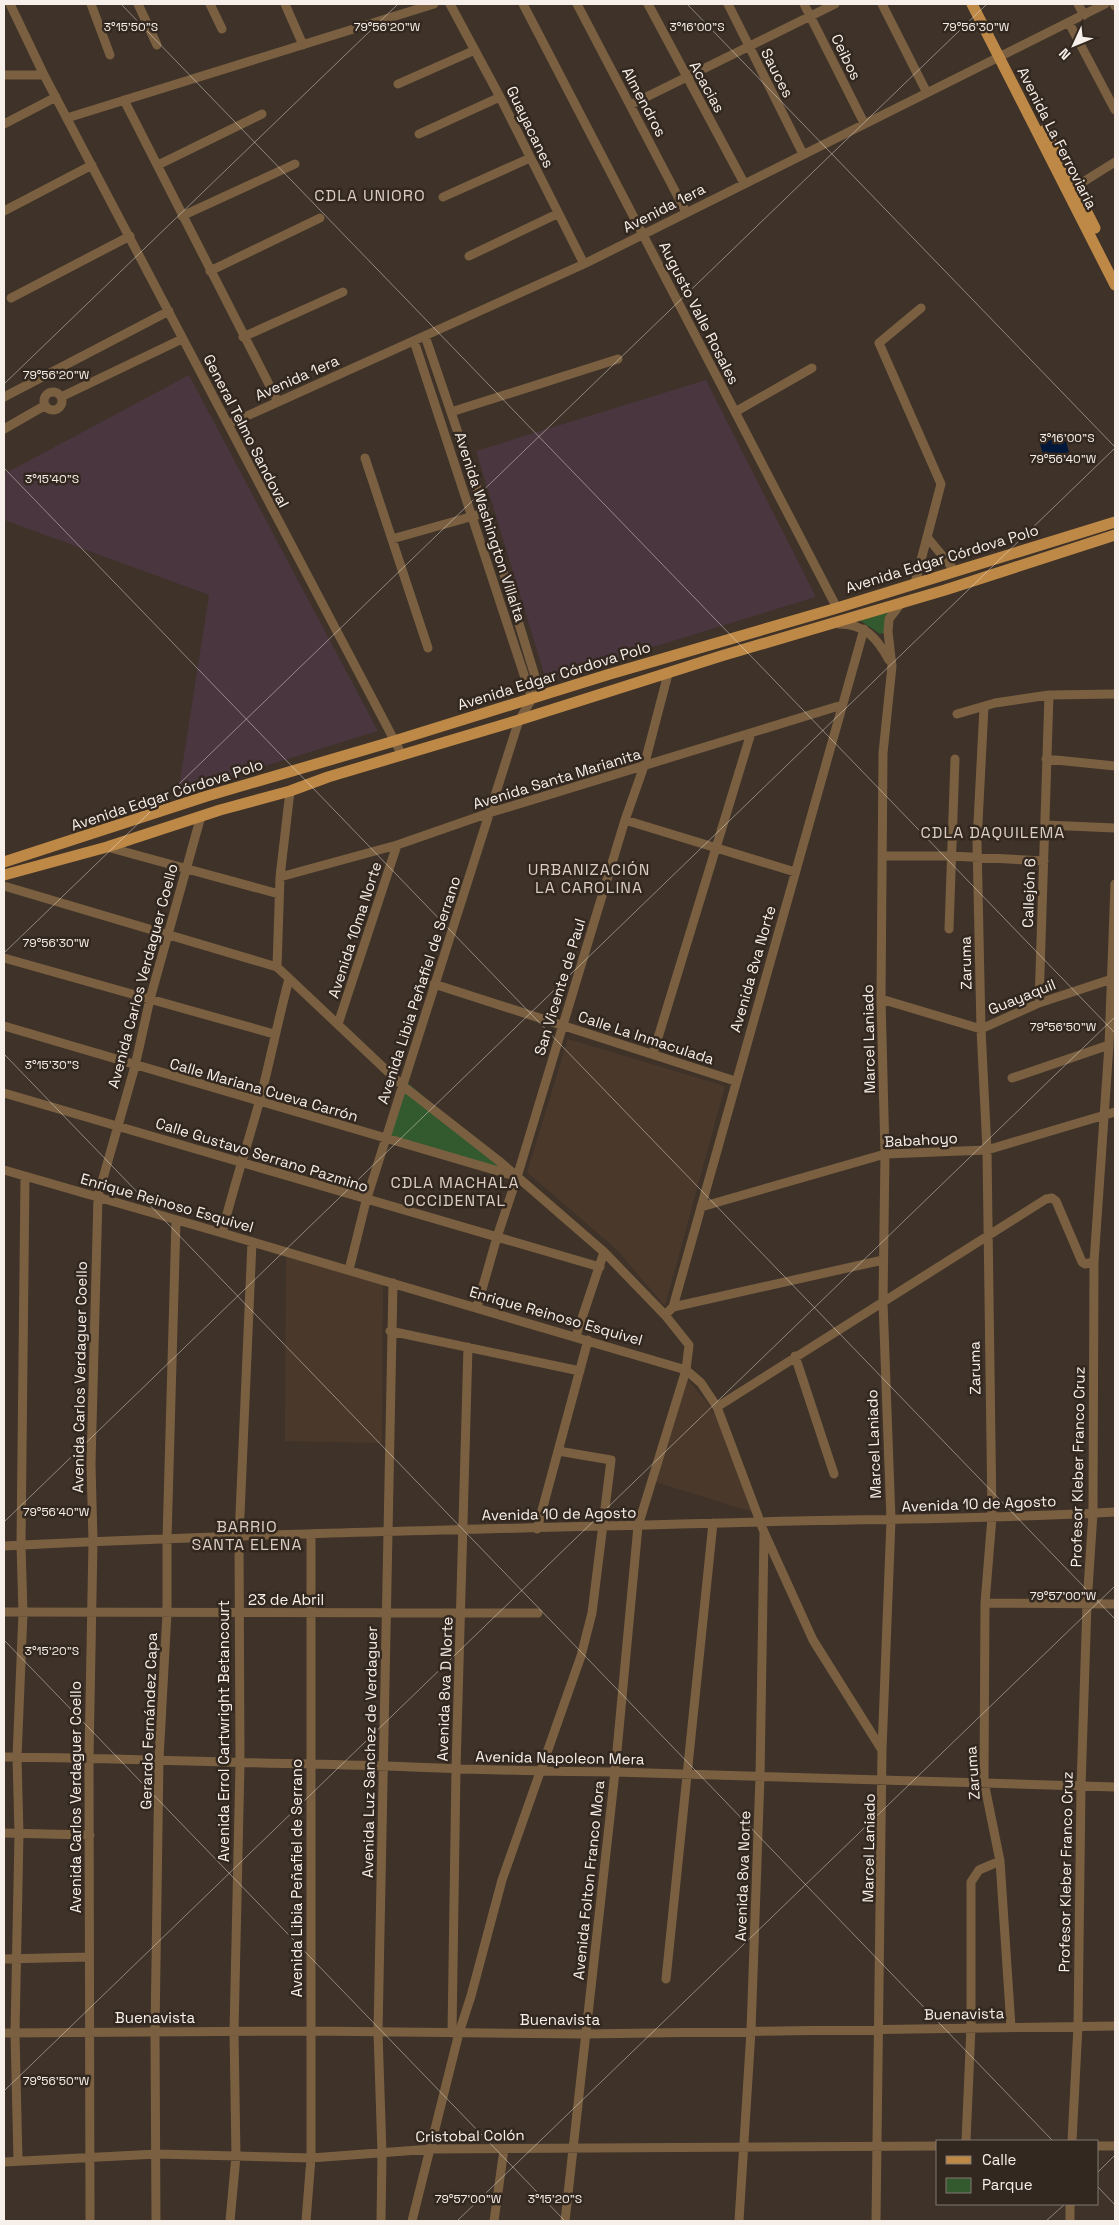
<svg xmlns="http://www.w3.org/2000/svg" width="1119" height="2225" font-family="'Space Grotesk',sans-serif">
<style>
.commercial{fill:#49363e}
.built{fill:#4a392b}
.green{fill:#33592f}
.water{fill:#00183b}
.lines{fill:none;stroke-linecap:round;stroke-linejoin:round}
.minor{stroke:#7a6041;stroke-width:9}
.major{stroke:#be8946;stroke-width:11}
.ticks{fill:none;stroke:#f7efe9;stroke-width:1;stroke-opacity:0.45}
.labels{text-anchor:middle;stroke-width:5;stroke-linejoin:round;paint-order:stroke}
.street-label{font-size:15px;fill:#f7efe9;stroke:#33281f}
.neighbourhood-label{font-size:16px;letter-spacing:1px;fill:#dbcdc1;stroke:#33281f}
.ticks-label{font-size:12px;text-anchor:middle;fill:#f7efe9;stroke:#33281f;stroke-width:5;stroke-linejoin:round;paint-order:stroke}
</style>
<rect width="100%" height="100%" fill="#3e3229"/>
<path class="commercial" d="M189 375 378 731 178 793 209 595 4 520V474Z
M706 380 816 597 546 680 476 451Z"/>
<path class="built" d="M568 1039 725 1086 665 1306 616 1249 527 1172Z
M286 1254 383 1283 382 1443 285 1441Z
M684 1375 709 1405 726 1436 753 1512 652 1481Z"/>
<path class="green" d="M890 609 884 633 880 634 858 619Z
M403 1079 515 1173 386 1135Z"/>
<path class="water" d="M1064 435 1069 452 1045 460 1040 444Z"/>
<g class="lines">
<path class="minor" d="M10 4 44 75 402 755
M91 4 110 55
M138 4 157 45
M210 4 222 29
M285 4 303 45
M450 4 500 97 584 264
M523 4 837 608
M577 4 686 212
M648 4 744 183
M728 4 803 154
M804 4 864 123
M882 4 927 93
M1078 4 1084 15
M1114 4 1115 6
M1069 23 1115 110
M4 75H44
M398 84 475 50
M124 100 278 402
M630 105 835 4
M67 118 434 4
M4 124 56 97
M419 134 500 97
M158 165 262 114
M1075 187 1115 162
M443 197 530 158
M4 211 92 165
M182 216 295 164
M469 256 557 214
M210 271 320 218
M11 298 130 236
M425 336 485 512 541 696
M243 337 343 292
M44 401a9 9 0 1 1 18 0a9 9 0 1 1-18 0Z
M4 397 169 311
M61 397 182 339
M451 412 618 359
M735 412 812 368
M229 424 584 264 1105 4
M4 429 44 406
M365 458 428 648
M927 537 955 571
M392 539 477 515
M915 583 941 484 879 343 921 308
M839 624C865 624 877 638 889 660
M984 707 977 842 981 1029 987 1150 992 1517 985 1603 984 1782 1000 1861 1011 2027
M957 714 995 703 1049 695 1115 694
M1046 759 1115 766
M625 820 795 872
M1045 825 1115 828
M107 847 279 894
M883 856H951L1044 861
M280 877 397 845 489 813 842 705
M4 886 277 967 403 1086 499 1161 604 1252 665 1315 689 1345 686 1370 638 1526 615 1772 565 2221
M949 929 955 759
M4 958 274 1034
M277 967 280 877 290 791
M434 984 735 1081
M881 999 981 1029 1039 1003 1115 978
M1039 1003 1049 695
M338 1024 397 845
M4 1026 515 1176
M653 1054 751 733
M1012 1078 1109 1045
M4 1093C202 1152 401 1209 600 1267
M4 1170 222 1233 686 1370 701 1383 717 1407 764 1532 813 1640 882 1750
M701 1207 885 1154 987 1150 1115 1112
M222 1233C233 1189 247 1146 259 1103 270 1062 278 1020 289 979
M349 1270 366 1201 519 720 532 699 414 341
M477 1307 497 1237 517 1177 625 820 644 766 668 674
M673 1307 883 1260
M665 1315 673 1307 864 629
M390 1331 580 1371
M576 1336 604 1252
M795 1356 834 1474
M717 1407 1046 1199 1052 1198 1056 1201 1082 1262 1085 1264 1094 1262
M537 1529 588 1340
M4 1546C255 1533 506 1529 758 1522 877 1519 996 1519 1115 1512
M985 1603 1115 1604
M4 1612 538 1613
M4 1757C106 1758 209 1762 311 1764 412 1766 513 1772 615 1772L1115 1787
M4 1833 90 1835
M4 1959 89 1957
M666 1979 713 1523
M4 2033 311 2031 585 2034 1115 2026
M452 2033 456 1769 468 1347
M966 2141 971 2027V1882L979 1870 1000 1861
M1072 2141 1078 2026 1081 1787 1087 1604 1093 1513 1094 1262 1109 1045 1115 884
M1098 2146H1115
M18 2161 15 2033 19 1834 17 1757 23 1613 21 1545 25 1177
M4 2162 157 2154 311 2158 432 2149 938 2146
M90 2221 89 1758 93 1541 91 1464 98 1196 135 1066 150 999 201 816
M156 2221 155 2032 159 1759 167 1613V1539L176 1221
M230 2221 236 2156 234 2032 240 1764 239 1537 252 1242
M306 2221 311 2158V1534
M381 2221 382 2153 378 2032 393 1283
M412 2221 459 2033 471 1996 502 1880 581 1656 592 1613 611 1460 558 1451
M494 2221 504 2149
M739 2221 751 2031 760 1776 764 1534
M876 2221 882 1750 891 1520 883 1302 885 1154 881 999 883 753 892 666 888 632 889 619 902 602
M1070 2221V2204"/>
<path class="major" d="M972 4 1115 285
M1045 130 1095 228
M4 862 207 796 391 742 610 674 837 608 1115 522
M4 875 107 847 220 810 290 791 328 777 519 720 721 656 945 590 1115 535"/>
</g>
<path class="ticks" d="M121 4 1115 1033M687 4 1115 447M4 384 398 4M4 468 1115 1619M4 953 987 4M4 1054 1053 2141M4 1522 1115 448M4 1640 565 2221M4 2091 1115 1017M1098 2172 1115 2155M1098 2187 1115 2205M457 2221 1115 1586M1046 2221 1065 2204"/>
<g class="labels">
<g class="street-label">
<text transform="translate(846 57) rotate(64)" y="5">Ceibos</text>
<text transform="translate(777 73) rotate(63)" y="5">Sauces</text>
<text transform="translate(707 87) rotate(61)" y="5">Acacias</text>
<text transform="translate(644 102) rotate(62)" y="5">Almendros</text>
<text transform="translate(530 127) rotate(64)" y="5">Guayacanes</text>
<text transform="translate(1057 138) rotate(63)" y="5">Avenida La Ferroviaria</text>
<text transform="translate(664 208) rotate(-27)" y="5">Avenida 1era</text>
<text transform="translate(699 313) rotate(63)" y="5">Augusto Valle Rosales</text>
<text transform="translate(297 378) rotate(-24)" y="5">Avenida 1era</text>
<text transform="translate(246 431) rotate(63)" y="5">General Telmo Sandoval</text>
<text transform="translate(490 527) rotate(72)" y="5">Avenida Washington Villalta</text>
<text transform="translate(942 559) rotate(-17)" y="5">Avenida Edgar Córdova Polo</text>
<text transform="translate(554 676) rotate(-17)" y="5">Avenida Edgar Córdova Polo</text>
<text transform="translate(557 779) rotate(-17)" y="5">Avenida Santa Marianita</text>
<text transform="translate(167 795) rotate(-18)" y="5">Avenida Edgar Córdova Polo</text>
<text transform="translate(1029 893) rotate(-88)" y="5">Callejón 6</text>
<text transform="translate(355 930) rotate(-72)" y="5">Avenida 10ma Norte</text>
<text transform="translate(966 963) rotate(-91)" y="5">Zaruma</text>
<text transform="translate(753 969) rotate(-74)" y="5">Avenida 8va Norte</text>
<text transform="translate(143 976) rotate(-75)" y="5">Avenida Carlos Verdaguer Coello</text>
<text transform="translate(560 987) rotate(-73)" y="5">San Vicente de Paul</text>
<text transform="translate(419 990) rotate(-72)" y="5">Avenida Libia Peñafiel de Serrano</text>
<text transform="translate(1022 997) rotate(-22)" y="5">Guayaquil</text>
<text transform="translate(646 1038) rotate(18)" y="5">Calle La Inmaculada</text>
<text transform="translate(869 1039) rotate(-91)" y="5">Marcel Laniado</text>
<text transform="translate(264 1090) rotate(16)" y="5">Calle Mariana Cueva Carrón</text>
<text transform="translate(921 1140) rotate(-3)" y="5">Babahoyo</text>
<text transform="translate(262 1155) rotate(17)" y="5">Calle Gustavo Serrano Pazmino</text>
<text transform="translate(167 1203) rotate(16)" y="5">Enrique Reinoso Esquivel</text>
<text transform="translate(556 1316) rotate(16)" y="5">Enrique Reinoso Esquivel</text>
<text transform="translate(975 1368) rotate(-91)" y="5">Zaruma</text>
<text transform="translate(80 1377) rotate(-89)" y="5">Avenida Carlos Verdaguer Coello</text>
<text transform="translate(874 1444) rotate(-92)" y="5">Marcel Laniado</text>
<text transform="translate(1078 1467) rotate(-89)" y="5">Profesor Kleber Franco Cruz</text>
<text transform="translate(979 1504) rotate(-2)" y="5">Avenida 10 de Agosto</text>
<text transform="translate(559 1514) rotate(-1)" y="5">Avenida 10 de Agosto</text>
<text x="286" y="1605">23 de Abril</text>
<text transform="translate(445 1689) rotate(-88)" y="5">Avenida 8va D Norte</text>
<text transform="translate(149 1721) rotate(-88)" y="5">Gerardo Fernández Capa</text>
<text transform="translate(224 1731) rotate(-90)" y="5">Avenida Errol Cartwright Betancourt</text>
<text transform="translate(370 1752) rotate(-89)" y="5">Avenida Luz Sanchez de Verdaguer</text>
<text transform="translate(560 1758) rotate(1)" y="5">Avenida Napoleon Mera</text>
<text transform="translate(973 1773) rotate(-94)" y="5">Zaruma</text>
<text transform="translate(76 1797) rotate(-90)" y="5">Avenida Carlos Verdaguer Coello</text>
<text transform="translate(869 1848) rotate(-89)" y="5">Marcel Laniado</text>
<text transform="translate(1066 1872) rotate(-89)" y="5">Profesor Kleber Franco Cruz</text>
<text transform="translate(743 1876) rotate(-88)" y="5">Avenida 8va Norte</text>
<text transform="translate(297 1878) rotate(-90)" y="5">Avenida Libia Peñafiel de Serrano</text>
<text transform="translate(589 1880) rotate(-84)" y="5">Avenida Folton Franco Mora</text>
<text transform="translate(964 2014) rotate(-1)" y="5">Buenavista</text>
<text x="155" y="2023">Buenavista</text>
<text x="560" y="2025">Buenavista</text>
<text transform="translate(470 2136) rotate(-1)" y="5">Cristobal Colón</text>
</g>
<g class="neighbourhood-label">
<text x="370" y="201">CDLA UNIORO</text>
<text x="993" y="838">CDLA DAQUILEMA</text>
<text x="589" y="875">URBANIZACIÓN<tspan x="589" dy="18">LA CAROLINA</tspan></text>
<text x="455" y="1188">CDLA MACHALA<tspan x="455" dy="18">OCCIDENTAL</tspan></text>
<text x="247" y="1532">BARRIO<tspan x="247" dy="18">SANTA ELENA</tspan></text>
</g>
</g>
<g class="ticks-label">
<text x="387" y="31">79°56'20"W</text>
<text x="976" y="31">79°56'30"W</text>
<text x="131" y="31">3°15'50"S</text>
<text x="697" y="31">3°16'00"S</text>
<text x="56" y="379">79°56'20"W</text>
<text x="1067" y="442">3°16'00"S</text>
<text x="1063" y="463">79°56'40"W</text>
<text x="52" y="483">3°15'40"S</text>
<text x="56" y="947">79°56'30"W</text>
<text x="1063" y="1031">79°56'50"W</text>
<text x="52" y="1069">3°15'30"S</text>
<text x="56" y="1516">79°56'40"W</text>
<text x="1063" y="1600">79°57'00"W</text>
<text x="52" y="1655">3°15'20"S</text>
<text x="56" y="2085">79°56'50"W</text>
<text x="555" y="2203">3°15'20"S</text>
<text x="468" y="2203">79°57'00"W</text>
</g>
<rect width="1119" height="2225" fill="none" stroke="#f7efe9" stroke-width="10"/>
<rect x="936" y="2140" width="162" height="65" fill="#33281f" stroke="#817870"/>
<rect x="946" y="2156" width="25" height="8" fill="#be8946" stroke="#817870"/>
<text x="982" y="2165" font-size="15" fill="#f7efe9">Calle</text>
<rect x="946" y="2178" width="25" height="15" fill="#33592f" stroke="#817870"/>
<text x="982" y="2190" font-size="15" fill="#f7efe9">Parque</text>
<g transform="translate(1074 45) rotate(226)" stroke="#33281f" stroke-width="4" paint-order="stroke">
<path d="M0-4L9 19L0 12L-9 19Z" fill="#f7efe9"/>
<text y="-8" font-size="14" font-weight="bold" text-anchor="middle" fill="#f7efe9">N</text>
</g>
</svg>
